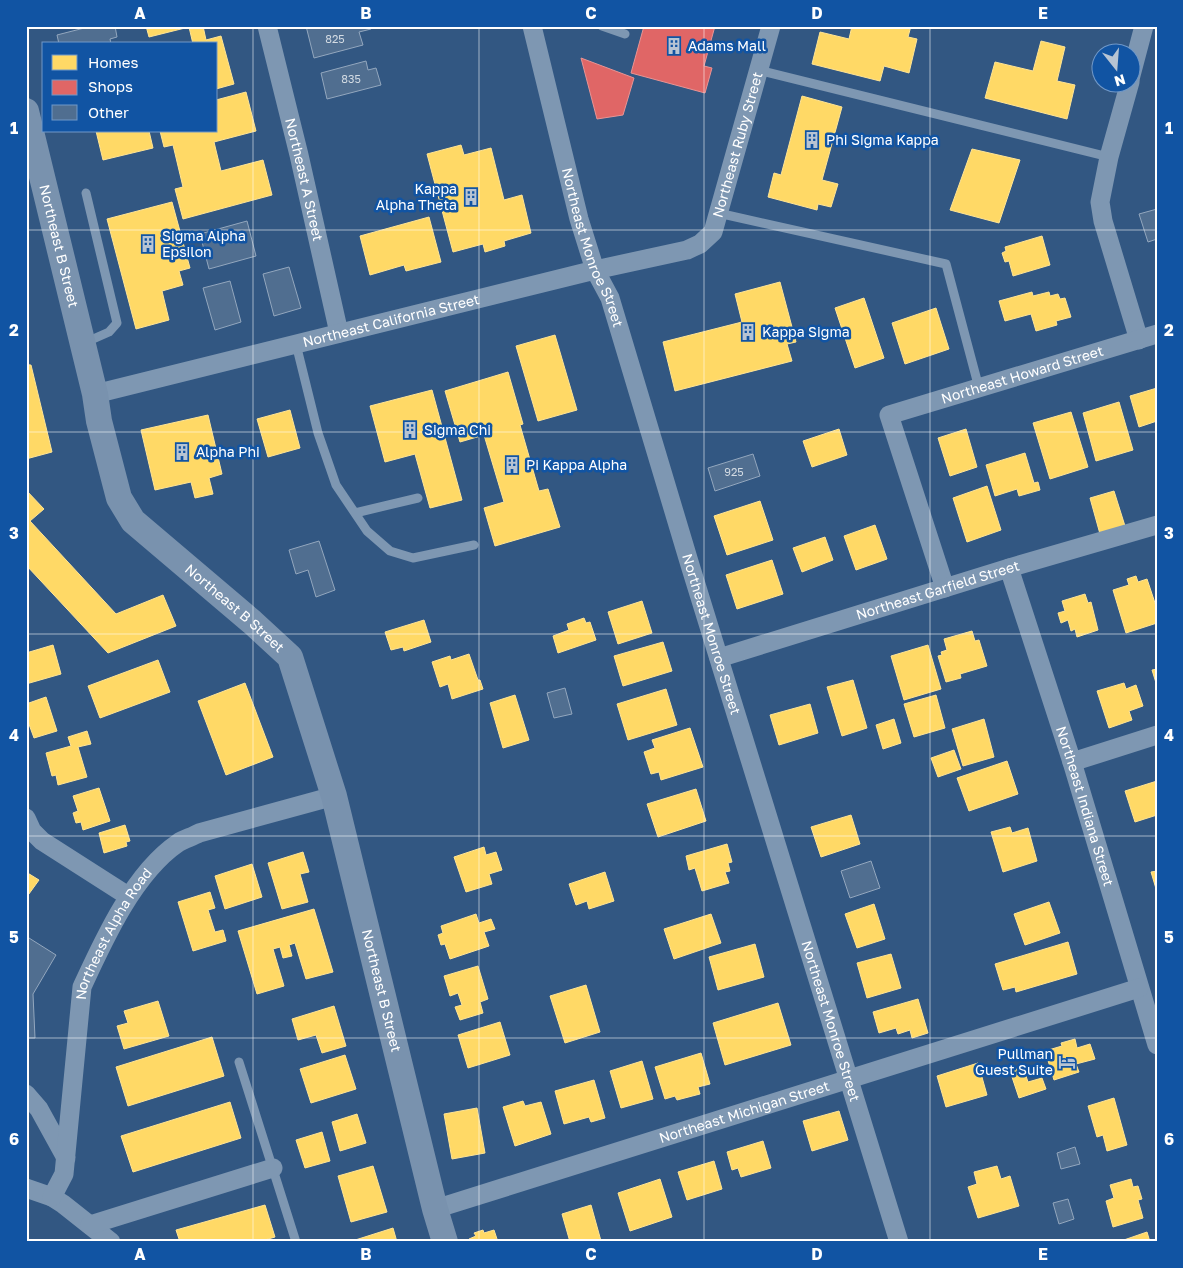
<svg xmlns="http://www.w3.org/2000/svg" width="1183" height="1268" font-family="'Golos Text',sans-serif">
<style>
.homes{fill:#ffd966;stroke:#ffe494}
.shops{fill:#e06666;stroke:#e99494}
.building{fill:#506e90;stroke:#93a7be}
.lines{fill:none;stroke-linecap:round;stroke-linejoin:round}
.lane{stroke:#7e97b2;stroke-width:9}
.street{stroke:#7e97b2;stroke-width:19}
.secondary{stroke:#7992ae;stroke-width:26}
.grid{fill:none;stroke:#fff;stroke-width:1;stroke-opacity:0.55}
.labels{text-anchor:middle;stroke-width:5;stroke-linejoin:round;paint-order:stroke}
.number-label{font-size:11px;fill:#d3dbe3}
.poi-label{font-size:14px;fill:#fff;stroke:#1154a3;text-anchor:start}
.street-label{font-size:14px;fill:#fff;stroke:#1154a3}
.neatline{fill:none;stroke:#fff;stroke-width:2}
.grid-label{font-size:16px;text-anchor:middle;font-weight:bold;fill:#fff}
</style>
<rect width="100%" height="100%" fill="#325782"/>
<path class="homes" d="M146 26H203L206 40 221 36 234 84 216 89V44H193L189 27 149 37Z
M852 26H911L908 37 917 39 909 73 884 66 880 81 812 64 820 32 849 39Z
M1041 41 1065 47 1057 81 1075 85 1067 119 985 98 995 62 1033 71Z
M246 92 256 131 214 142 221 171 263 160 272 195 183 219 175 189 183 187 173 145 164 147 160 131H216V100Z
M802 96 842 107 822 180 838 184 831 207 818 204 817 210 768 197 774 173 781 175Z
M96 131H149L153 148 103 160Z
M461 145 464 155 491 148 504 200 522 195 531 233 504 241 505 246 485 252 483 244 453 252 427 154Z
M972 149 1020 160 999 223 950 210Z
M172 202 190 268 179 271 183 285 162 291 169 320 136 329 107 219Z
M429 217 441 262 406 271 404 265 370 275 360 236Z
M1042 236 1050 265 1013 276 1009 261 1005 262 1002 253 1006 251 1005 247Z
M780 282 796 342 787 344 792 361 675 391 663 342 742 322 735 294Z
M1032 292 1033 296 1049 292 1050 296 1058 294 1060 299 1065 298 1071 317 1056 321 1057 325 1036 331 1031 314 1005 321 999 301Z
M864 298 884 358 855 368 835 308Z
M936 308 949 349 905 364 892 323Z
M555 335 577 410 538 421 516 346Z
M26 355 29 365H31L52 452 26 459Z
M508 372 523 424 520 425 539 491 548 489 560 527 495 546 484 508 504 502 484 435 460 442 445 391Z
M1157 388V421L1139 427 1130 396Z
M432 390 462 500 430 508 415 454 385 462 370 406Z
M1119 402 1133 450 1096 461 1083 413Z
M290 410 300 448 268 457 257 419Z
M1071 412 1088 467 1050 479 1033 423Z
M208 415 222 474 209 478 213 494 195 498 191 482 155 490 141 430Z
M839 429 847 455 812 467 803 441Z
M966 429 977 467 950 476 938 438Z
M1025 453 1034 483 1038 482 1040 490 1019 496 1017 489 995 496 986 465Z
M987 486 1001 530 967 542 953 498Z
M26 490 44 509 30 521 116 614 163 595 176 626 108 653 26 565Z
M1114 491 1125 526 1100 534 1090 498Z
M760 501 773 540 727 555 714 516Z
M875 525 887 559 856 570 844 536Z
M825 537 833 560 802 572 793 548Z
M772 560 783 594 737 609 726 575Z
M1136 576 1138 582 1147 579 1157 609V623L1126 633 1113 590 1129 585 1127 579Z
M1085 594 1088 603 1091 602 1098 630 1077 637 1075 629 1071 631 1068 620 1061 623 1058 613 1065 611 1062 601Z
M642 601 652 633 618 644 608 612Z
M584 618 586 623 590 622 596 640 558 653 553 636 569 630 567 624Z
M424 620 431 642 404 651 403 647 391 650 385 632Z
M972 631 975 641 979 640 987 666 960 674 961 678 946 682 938 656 942 655 941 652 947 650 944 639Z
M663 642 672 671 623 686 614 656Z
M53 645 61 674 26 684V653Z
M928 645 941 689 904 700 891 656Z
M469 654 478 680H480L483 689 452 699 448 684 440 687 432 662 450 656 451 660Z
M158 660 170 692 100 718 88 686Z
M1157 669V686L1152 670Z
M853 680 867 728 842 736 827 687Z
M245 683 273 757 226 775 198 701Z
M1124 683 1126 689 1136 685 1143 706 1129 711 1132 720 1109 728 1097 691Z
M666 689 677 725 628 740 617 704Z
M515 695 529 740 503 748 490 703Z
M936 695 945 728 914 737 904 704Z
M46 697 57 731 34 738 26 716V704Z
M810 704 818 733 779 745 770 715Z
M894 719 901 743 883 749 876 725Z
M984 719 994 757 963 766 952 729Z
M690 728 703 767 661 780 659 772 651 774 644 752 655 748 652 740Z
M87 731 91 744 78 747 87 777 58 785 56 775 52 776 46 753 71 746 68 737Z
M954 750 961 769 938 777 931 758Z
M1007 761 1018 794 969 811 957 778Z
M1157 781V815L1135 822 1125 791Z
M99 788 110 821 83 830 81 822 76 823 73 813 78 811 73 796Z
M696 789 706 821 658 837 647 804Z
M851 815 860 844 821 857 811 827Z
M125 825 130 841 126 842 127 846 104 853 99 833Z
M1010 827 1012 833 1028 828 1037 861 1003 872 991 832Z
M727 844 732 862 728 863 730 871 725 872 729 883 702 891 695 868 689 870 686 856Z
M484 847 486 855 496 852 502 870 489 874 492 884 466 892 454 857Z
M303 852 309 872 300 874 308 902 282 909 268 863Z
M252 864 262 897 225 909 215 876Z
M1157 871V892L1151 872Z
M26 872 39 880 26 898Z
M605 872 614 901 589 909 587 901 576 905 569 884Z
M210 892 215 908 208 910 215 932 223 930 226 941 193 951 178 902Z
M1049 902 1060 933 1025 945 1014 914Z
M874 904 885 939 857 948 845 914Z
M314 909 333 972 306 979 295 943 289 945 292 956 283 958 280 947 273 949 284 986 257 994 238 931Z
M476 914 479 923 491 919 495 929 484 932 489 946 450 959 445 944 441 945 438 935 443 933 441 926Z
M711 914 721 943 674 959 664 929Z
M1068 942 1077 974 1016 992 1015 987 1003 990 995 964Z
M755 944 764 977 718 990 709 957Z
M891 954 901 988 867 998 857 963Z
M478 966 488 999 480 1002 483 1013 460 1020 455 1007 462 1005 458 993 450 996 444 976Z
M586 985 600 1032 565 1043 550 996Z
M918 999 928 1033 912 1038 910 1030 898 1034 896 1028 879 1033 873 1012Z
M158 1001 169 1036 124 1049 117 1026 128 1023 124 1011Z
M778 1003 791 1045 725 1065 713 1023Z
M334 1006 346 1046 322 1053 316 1035 298 1040 292 1019Z
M500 1022 510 1055 468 1068 458 1035Z
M212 1037 224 1076 128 1106 116 1067Z
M1075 1039 1077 1048 1090 1044 1095 1059 1076 1064 1079 1072 1054 1080 1045 1051 1062 1046 1061 1043Z
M701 1053 710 1084 698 1087 700 1094 677 1100 675 1096 665 1099 655 1067Z
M345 1055 356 1089 311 1103 300 1069Z
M642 1061 653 1099 621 1108 610 1071Z
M978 1063 987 1095 946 1107 937 1076Z
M1023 1067 1028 1082 1042 1078 1046 1089 1019 1098 1010 1071Z
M594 1080 605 1118 591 1122 589 1117 564 1124 555 1091Z
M1114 1098 1127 1145 1107 1151 1103 1135 1097 1137 1088 1106Z
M523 1101 525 1106 541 1102 551 1134 515 1146 503 1107Z
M230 1102 241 1138 133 1172 121 1136Z
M477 1108 485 1153 452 1159 444 1114Z
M839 1111 848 1140 812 1151 803 1121Z
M357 1114 366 1143 340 1151 332 1122Z
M322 1132 330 1161 305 1168 296 1140Z
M763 1141 771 1168 741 1177 738 1168 732 1170 727 1152Z
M714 1161 722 1189 687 1200 678 1172Z
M373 1166 387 1212 351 1222 338 1176Z
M997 1166 1001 1179 1010 1176 1019 1206 978 1218 968 1187 977 1184 974 1172Z
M660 1179 672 1217 630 1231 618 1193Z
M1131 1179 1133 1187 1138 1186 1142 1199 1138 1200 1143 1218 1113 1227 1106 1201 1114 1198 1110 1185Z
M265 1205 275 1237 258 1242H180L176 1230Z
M591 1205 601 1241 570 1242 562 1214Z
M393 1228 397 1242H349Z
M483 1230 484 1233 494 1230 498 1242H470L469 1239 476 1236 474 1233Z
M1147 1232 1150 1242H1118Z"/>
<path class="shops" d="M644 26H715L704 66 712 68 705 93 631 73Z
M581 58 634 78 623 115 597 119Z"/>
<path class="building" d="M92 26H115L117 37 110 39 111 44H59L57 35Z
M306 26H370L371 29 359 32 363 45 314 58Z
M366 61 368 70 376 68 381 85 327 99 321 73Z
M1157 209V239L1148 242 1139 214Z
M247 221 256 256 209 269 200 234Z
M289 267 301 308 274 316 263 274Z
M230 281 241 322 215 330 203 288Z
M753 454 760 476 715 491 708 468Z
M319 541 335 590 316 597 308 570 296 574 289 550Z
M565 688 572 714 554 718 547 693Z
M871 861 880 888 850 898 841 871Z
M29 938 56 955 33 994 35 1038H26V943Z
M1075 1147 1080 1164 1061 1169 1057 1153Z
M1068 1199 1074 1219 1059 1224 1053 1203Z"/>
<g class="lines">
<path class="lane" d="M602 26 625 34
M758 70 1109 157
M718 213 946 264 979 388
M84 343 109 332 117 323 86 193
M296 344 318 433 336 485 367 531 390 551 413 558 474 545
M355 513 418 498
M239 1062 296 1242"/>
<g class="street">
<path id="s1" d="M267 26 299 155 339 333"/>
<path id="s2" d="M532 26 579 219 595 270 610 298 690 565 899 1242"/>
<path d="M1130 79 1144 26"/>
<path d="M1130 82 1109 157 1100 202 1103 221 1139 340"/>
<path id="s3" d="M95 394 595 270 687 250 700 244 713 232 771 26"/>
<path id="s4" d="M1009 568 1072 762 1157 1045"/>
<path id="s5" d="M945 588 889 415 1157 334"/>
<path id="s6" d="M719 658 1009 568 1157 525"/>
<path d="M1072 762 1157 735"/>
<path d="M26 818 32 831 42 841 128 896"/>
<path d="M26 1094 39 1109 66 1158"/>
<path d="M26 1188 52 1197 63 1204 111 1242"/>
<path id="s7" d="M52 1197 64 1174 82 987C104 939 134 873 178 843 184 839 192 837 199 833L334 796"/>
<path id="s8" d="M435 1209 1139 988"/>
<path d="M90 1225 273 1168"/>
</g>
<path class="secondary" id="s9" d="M26 111 95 394 99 421 119 498 133 521 252 622 290 657 334 796 435 1209 445 1242"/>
</g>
<path class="grid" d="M253 26V1242M479 26V1242M704 26V1242M930 26V1242M26 230H1157M26 432H1157M26 634H1157M26 836H1157M26 1038H1157"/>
<defs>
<g id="building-bare" transform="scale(1.35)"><path d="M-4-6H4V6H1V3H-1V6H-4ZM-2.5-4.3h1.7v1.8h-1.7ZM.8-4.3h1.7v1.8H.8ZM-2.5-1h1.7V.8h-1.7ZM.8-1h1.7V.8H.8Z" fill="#b7c4d3" stroke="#1154a3" stroke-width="2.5" paint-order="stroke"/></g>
<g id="hotel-bare" transform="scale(1.35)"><path d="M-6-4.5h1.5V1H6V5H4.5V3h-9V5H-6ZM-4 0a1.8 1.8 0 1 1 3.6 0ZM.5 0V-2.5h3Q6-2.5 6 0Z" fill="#b7c4d3" stroke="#1154a3" stroke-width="2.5" paint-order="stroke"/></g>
</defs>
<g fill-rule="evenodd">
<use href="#building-bare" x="674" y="46"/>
<use href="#building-bare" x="812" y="140"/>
<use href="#building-bare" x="471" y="197"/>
<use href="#building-bare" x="148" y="244"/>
<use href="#building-bare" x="748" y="332"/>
<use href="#building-bare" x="410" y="430"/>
<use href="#building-bare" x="182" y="452"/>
<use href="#building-bare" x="512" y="465"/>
<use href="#hotel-bare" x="1067" y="1062"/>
</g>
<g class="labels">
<g class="number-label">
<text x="335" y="43">825</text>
<text x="351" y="83">835</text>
<text x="734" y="476">925</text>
</g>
<g class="poi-label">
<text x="688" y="51">Adams Mall</text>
<text x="826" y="145">Phi Sigma Kappa</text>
<text x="457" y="194" text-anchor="end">Kappa<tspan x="457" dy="16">Alpha Theta</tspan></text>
<text x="162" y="241">Sigma Alpha<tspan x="162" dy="16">Epsilon</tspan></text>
<text x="762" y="337">Kappa Sigma</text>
<text x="424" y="435">Sigma Chi</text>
<text x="196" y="457">Alpha Phi</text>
<text x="526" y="470">Pi Kappa Alpha</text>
<text x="1053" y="1059" text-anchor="end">Pullman<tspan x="1053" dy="16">Guest Suite</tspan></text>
</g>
<g class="street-label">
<text dy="5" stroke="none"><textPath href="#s3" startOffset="732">Northeast Ruby Street</textPath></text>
<text dy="5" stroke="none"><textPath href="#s1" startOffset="158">Northeast A Street</textPath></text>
<text dy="5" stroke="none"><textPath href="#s9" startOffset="139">Northeast B Street</textPath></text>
<text dy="5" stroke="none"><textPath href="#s2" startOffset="230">Northeast Monroe Street</textPath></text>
<text dy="5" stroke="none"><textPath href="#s3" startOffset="305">Northeast California Street</textPath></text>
<text dy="5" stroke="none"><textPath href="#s5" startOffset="321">Northeast Howard Street</textPath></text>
<text dy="5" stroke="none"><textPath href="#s6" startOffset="229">Northeast Garfield Street</textPath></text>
<text dy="5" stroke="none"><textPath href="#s9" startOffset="559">Northeast B Street</textPath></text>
<text dy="5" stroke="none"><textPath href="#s2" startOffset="635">Northeast Monroe Street</textPath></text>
<text dy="5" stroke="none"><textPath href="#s4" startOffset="250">Northeast Indiana Street</textPath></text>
<text dy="5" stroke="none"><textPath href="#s7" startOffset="275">Northeast Alpha Road</textPath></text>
<text dy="5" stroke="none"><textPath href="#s9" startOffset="979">Northeast B Street</textPath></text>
<text dy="5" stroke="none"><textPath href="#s2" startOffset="1040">Northeast Monroe Street</textPath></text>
<text dy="5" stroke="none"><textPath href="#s8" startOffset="324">Northeast Michigan Street</textPath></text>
</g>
</g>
<rect width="1183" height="1268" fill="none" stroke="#1154a3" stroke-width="55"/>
<rect x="42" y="42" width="175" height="90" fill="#1154a3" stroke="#7098c8"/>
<rect x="52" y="55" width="25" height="15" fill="#ffd966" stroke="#7098c8"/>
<text x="88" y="68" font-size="15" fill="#ffffff">Homes</text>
<rect x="52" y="80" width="25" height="15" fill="#e06666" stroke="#7098c8"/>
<text x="88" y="92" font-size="15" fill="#ffffff">Shops</text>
<rect x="52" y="105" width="25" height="15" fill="#506e90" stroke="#7098c8"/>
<text x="88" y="118" font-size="15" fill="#ffffff">Other</text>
<g transform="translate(1116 68) rotate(163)"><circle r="24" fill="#1154a3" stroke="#7098c8"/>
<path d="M0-4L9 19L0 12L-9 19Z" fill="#b7c4d3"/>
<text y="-8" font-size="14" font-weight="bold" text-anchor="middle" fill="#ffffff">N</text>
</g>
<rect x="28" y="28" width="1128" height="1212" class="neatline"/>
<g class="grid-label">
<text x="140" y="19">A</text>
<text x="366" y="19">B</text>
<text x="591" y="19">C</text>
<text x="817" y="19">D</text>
<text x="1043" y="19">E</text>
<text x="14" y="134">1</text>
<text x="1169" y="134">1</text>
<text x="14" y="336">2</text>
<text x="1169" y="336">2</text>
<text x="14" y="539">3</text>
<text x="1169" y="539">3</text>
<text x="14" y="741">4</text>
<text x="1169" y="741">4</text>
<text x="14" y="943">5</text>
<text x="1169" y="943">5</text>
<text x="14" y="1145">6</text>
<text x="1169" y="1145">6</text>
<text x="140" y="1260">A</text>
<text x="366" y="1260">B</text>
<text x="591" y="1260">C</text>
<text x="817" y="1260">D</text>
<text x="1043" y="1260">E</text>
</g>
</svg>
